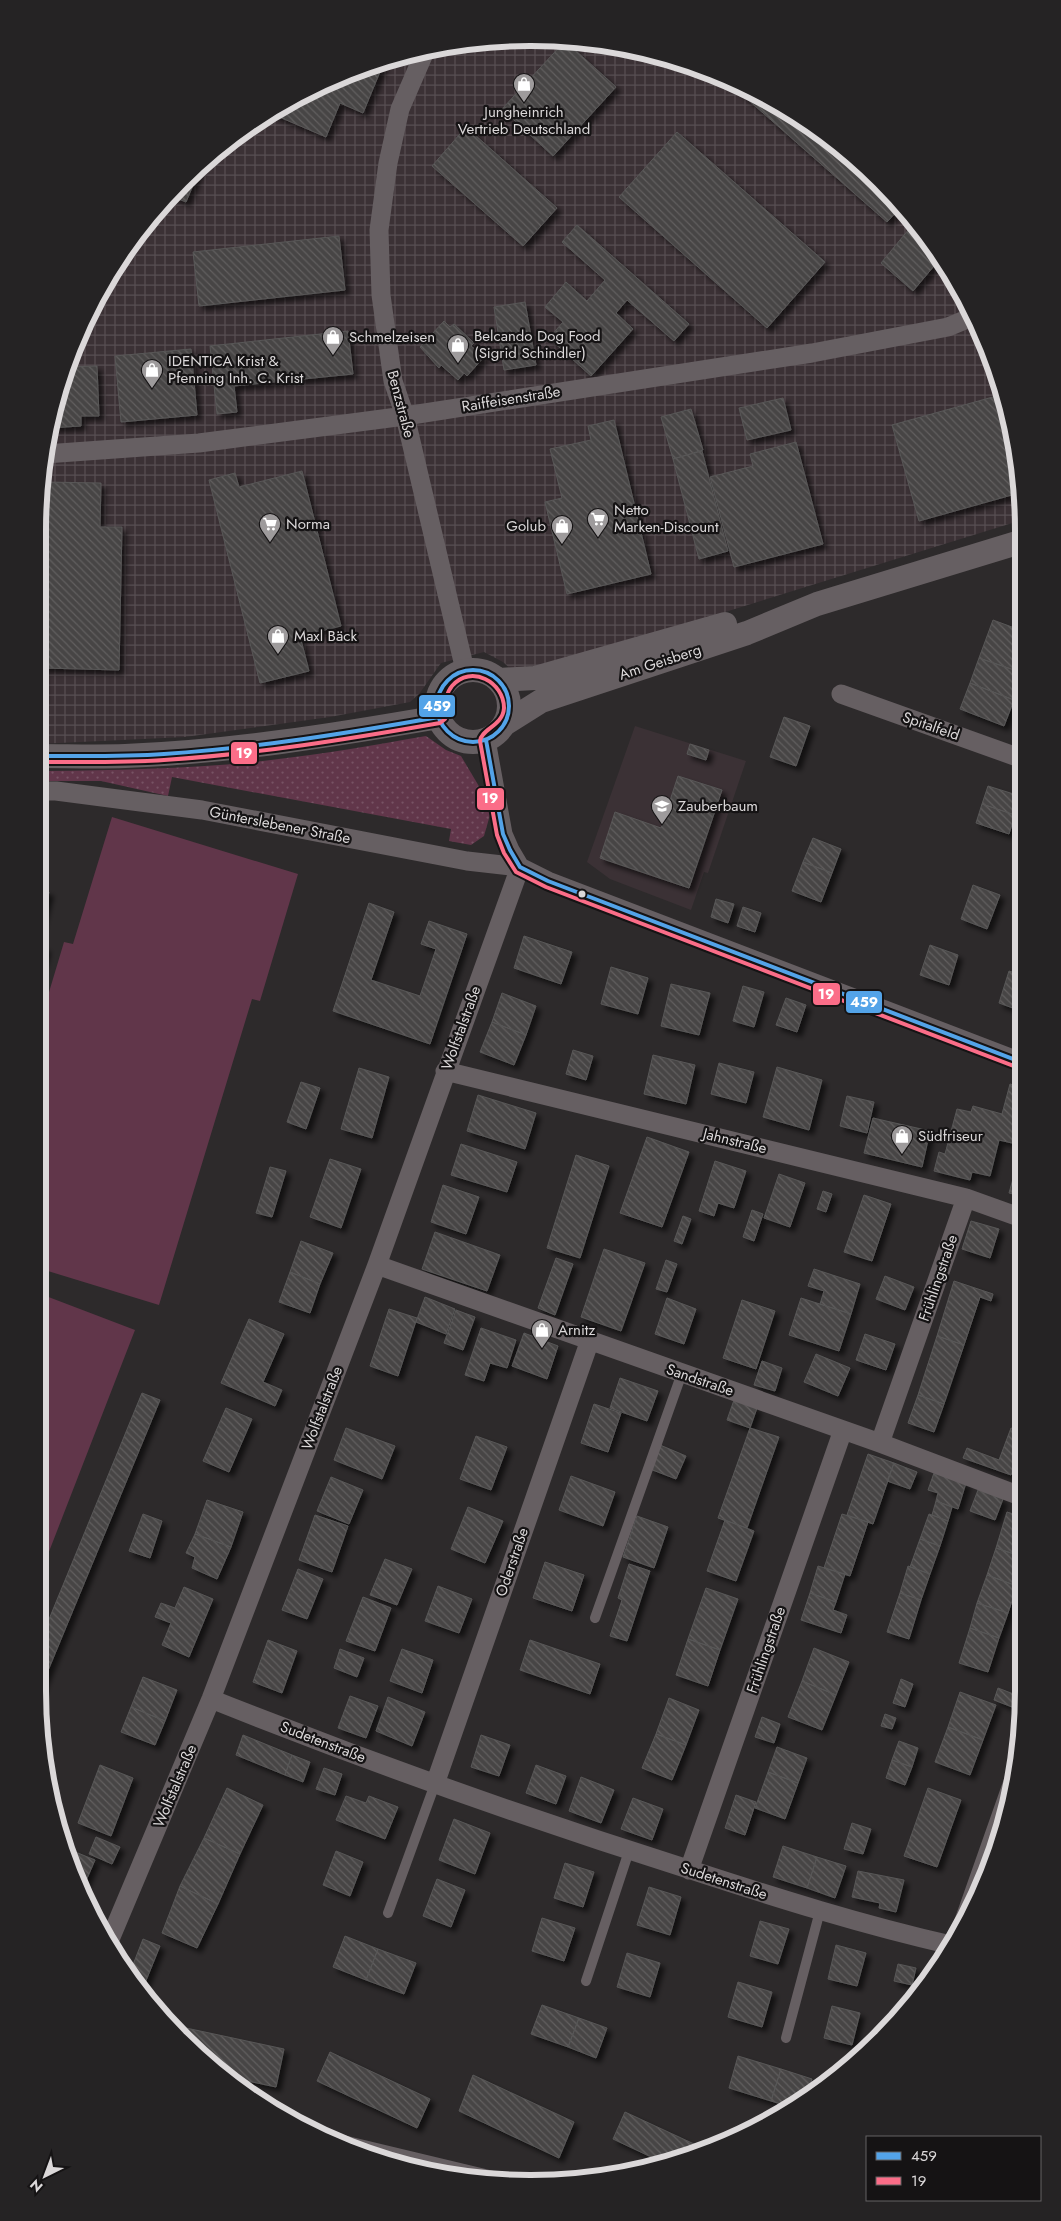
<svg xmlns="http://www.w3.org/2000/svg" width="1061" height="2221" font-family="Jost,sans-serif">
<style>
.built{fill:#3b3135}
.industrial{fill:url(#industrial-grid)}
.grass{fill:url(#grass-dots)}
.forest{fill:url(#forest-crowns)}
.garden{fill:#61364a}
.building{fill:url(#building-back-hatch);stroke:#585757;filter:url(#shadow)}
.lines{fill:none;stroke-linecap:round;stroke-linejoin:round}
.service{stroke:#665f62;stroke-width:10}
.minor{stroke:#665f62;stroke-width:19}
.tertiary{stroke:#665f62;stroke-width:24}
.bus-1-casing{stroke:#151314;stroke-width:8}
.bus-2-casing{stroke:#151314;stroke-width:8}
.bus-1{stroke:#53a3e8;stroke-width:4}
.bus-2{stroke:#fb6d88;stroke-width:4}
.bus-dot{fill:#dbd8d9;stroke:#151314;stroke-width:2}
.labels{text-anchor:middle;stroke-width:4.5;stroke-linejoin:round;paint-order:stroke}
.poi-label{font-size:15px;fill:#dbd8d9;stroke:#151314;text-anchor:start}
.street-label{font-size:15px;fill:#dbd8d9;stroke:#151314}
.rim{fill:none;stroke:#dbd8d9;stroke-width:6}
.line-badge{stroke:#151314;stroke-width:2}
.badge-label{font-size:14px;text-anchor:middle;font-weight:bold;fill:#fff}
</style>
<defs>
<pattern id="industrial-grid" width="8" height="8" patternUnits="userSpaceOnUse" patternTransform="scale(1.25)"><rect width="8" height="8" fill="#3b3135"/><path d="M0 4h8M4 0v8" fill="none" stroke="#574e52"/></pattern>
<pattern id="grass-dots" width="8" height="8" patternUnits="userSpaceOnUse" patternTransform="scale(1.25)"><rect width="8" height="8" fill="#61364a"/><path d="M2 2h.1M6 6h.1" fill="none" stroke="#775264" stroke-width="1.8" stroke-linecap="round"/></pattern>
<pattern id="forest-crowns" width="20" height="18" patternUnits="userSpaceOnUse" patternTransform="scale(1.25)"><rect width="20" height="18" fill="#61364a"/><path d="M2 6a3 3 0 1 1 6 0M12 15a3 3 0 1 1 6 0" fill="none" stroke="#775264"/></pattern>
<pattern id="building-back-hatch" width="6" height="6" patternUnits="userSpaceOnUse" patternTransform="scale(1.25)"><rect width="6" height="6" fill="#474545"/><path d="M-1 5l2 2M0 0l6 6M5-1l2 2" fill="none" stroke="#615f5f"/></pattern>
<filter id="shadow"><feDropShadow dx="4.5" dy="4.5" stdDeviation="2.5" flood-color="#0009"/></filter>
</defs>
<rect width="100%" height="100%" fill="#2d2a2b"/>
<path class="built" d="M635 726 746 761 708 873 704 872 691 910 610 879 587 862Z"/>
<path class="industrial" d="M531 38 627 47 719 75 831 140 922 231 986 342 1019 466V521L518 676 503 662 484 652 441 663 419 694 410 702 330 717 185 737 38 744V530L47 434 75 342 121 256 182 182 257 120 342 75 435 47Z"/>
<path class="grass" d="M426 736 446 750 461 756 480 788 490 815 484 836 471 845 449 841 451 829 172 777 168 796 101 781H42L43 771C119 770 196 769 271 760 323 754 375 745 426 736Z"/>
<path class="forest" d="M38 770 43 771 40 864 38 865Z"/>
<path class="garden" d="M112 817 298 874 260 1001 252 999 159 1305 38 1268V1029L64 942 73 944Z
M38 1293 135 1330 38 1580Z"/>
<path class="building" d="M565 41 616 87 553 156 502 109Z
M384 62 363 113 340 103 326 137 270 113 342 75Z
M721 76 831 140 900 208 887 222Z
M466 127 557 208 523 246 432 166Z
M677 132 825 262 767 328 619 197Z
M201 166 186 202 171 196 182 182Z
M914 223 922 231 939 260 913 291 881 263Z
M577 225 689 324 674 341 627 300 616 313 633 329 591 376 549 338 563 322 545 307 566 282 587 301 605 280 562 242Z
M339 236 345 290 199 306 193 252Z
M525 302 536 365 504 370 494 307Z
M444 321 450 327 454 324 474 343 471 346 484 357 467 376 464 373 458 380 441 365 439 368 420 347Z
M348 331 353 374 234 386 237 412 217 414 210 346Z
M191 349 197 415 121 422 115 356Z
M97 366 99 416H81V426L49 428 67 367Z
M1000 395 1019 466V493L919 521 892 425Z
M783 398 791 430 747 440 739 408Z
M691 409 703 450 673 459 661 417Z
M614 420 651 574 567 594 545 502 562 498 550 449 591 440 588 426Z
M796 442 823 544 734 567 710 477 753 466 750 454Z
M702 451 728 551 699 559 673 459Z
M302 471 341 626 300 636 309 671 260 683 209 480 235 473 239 487Z
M44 482 101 483 100 527H122L119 670 42 668V700H38V530L41 497H44Z
M993 620 1020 630V672L979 658Z
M979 658 1020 672V682L1014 700 970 683Z
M970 683 1014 700 1004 726 960 709Z
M784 717 810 726 796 766 770 757Z
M690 744 709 750 706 760 687 754Z
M678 776 722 790 689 888 600 858 615 812 661 828Z
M988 786 1020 796 1015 815 982 804Z
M982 804 1015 815 1009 834 976 823Z
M813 838 841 849 832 873 803 862Z
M803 862 832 873 821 902 792 891Z
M973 885 1000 895 987 929 961 919Z
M38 889 49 892 38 933Z
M716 899 734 904 728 923 711 917Z
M369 903 394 912 371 980 420 996 436 949 421 944 429 921 467 934 430 1044 333 1011Z
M743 907 761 913 755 932 737 926Z
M524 936 572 952 561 984 514 968Z
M930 945 958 955 949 985 920 975Z
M38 946 46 948 42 963 38 962Z
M611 967 648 978 638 1014 601 1004Z
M1009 971 1021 975V1011L999 1003Z
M671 984 710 993 699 1035 661 1026Z
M743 986 764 992 754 1027 733 1021Z
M502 993 536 1006 526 1035 492 1022Z
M786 998 806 1005 797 1032 776 1025Z
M492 1022 526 1035 514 1065 480 1052Z
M573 1050 593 1056 586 1080 566 1074Z
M653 1055 695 1065 686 1104 644 1094Z
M719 1063 754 1072 746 1103 711 1094Z
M777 1067 822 1080 809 1130 763 1117Z
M359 1068 389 1077 372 1138 341 1129Z
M301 1082 320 1088 306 1129 287 1122Z
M1010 1084 1021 1087V1106L1012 1143 999 1140 990 1176 972 1172 970 1180 934 1171 939 1152 945 1154 957 1109 971 1112 973 1106 1002 1114Z
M478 1095 536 1113 525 1149 467 1131Z
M847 1096 874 1102 867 1133 840 1126Z
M873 1118 930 1131 922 1167 864 1153Z
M647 1137 689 1152 662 1227 620 1213Z
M461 1144 517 1162 507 1192 451 1175Z
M1022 1147V1196L1009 1193Z
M576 1155 609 1166 580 1258 547 1248Z
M330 1159 361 1169 341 1228 310 1217Z
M715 1161 746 1171 734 1208 718 1203 714 1216 699 1211Z
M270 1167 286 1171 272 1217 256 1213Z
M779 1174 805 1183 790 1227 764 1218Z
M443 1185 479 1197 466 1234 431 1222Z
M823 1191 832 1194 826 1212 817 1209Z
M864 1195 891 1204 872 1261 844 1252Z
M752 1210 763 1214 754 1241 743 1237Z
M683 1216 691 1219 682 1244 674 1241Z
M971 1221 999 1229 990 1258 962 1249Z
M435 1232 500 1255 487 1291 422 1269Z
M301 1241 333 1253 320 1284 290 1272Z
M604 1249 645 1263 621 1331 581 1317Z
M556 1258 573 1264 555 1315 538 1308Z
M666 1260 677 1264 667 1292 656 1289Z
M814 1269 860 1284 851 1314 820 1304 824 1291 808 1286Z
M290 1272 320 1284 310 1313 279 1302Z
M885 1276 914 1287 905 1310 876 1299Z
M954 1281 993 1294 991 1301 980 1297 964 1345 937 1336Z
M425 1297 455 1309 446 1334 416 1322Z
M667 1298 696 1309 684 1344 655 1334Z
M801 1298 851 1314 839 1351 789 1335Z
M742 1300 775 1311 756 1369 723 1358Z
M389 1309 417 1318 398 1376 370 1366Z
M456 1310 475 1317 463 1350 444 1343Z
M249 1319 284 1334 263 1382 282 1390 275 1406 221 1383Z
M481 1328 516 1340 507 1368 490 1363 484 1381 465 1375Z
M524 1333 558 1346 547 1379 512 1366Z
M865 1334 895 1344 886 1370 856 1360Z
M937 1336 964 1345 944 1404 918 1395Z
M816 1354 850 1368 838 1396 804 1382Z
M762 1361 782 1368 775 1391 754 1385Z
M620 1378 658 1391 647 1421 610 1408Z
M142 1393 160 1400 40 1690 38 1689V1646Z
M918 1395 944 1404 934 1432 908 1423Z
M734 1400 757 1408 750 1428 727 1420Z
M594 1404 621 1413 608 1452 581 1443Z
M226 1408 252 1419 229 1472 203 1461Z
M346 1428 395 1446 382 1479 334 1460Z
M750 1428 779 1437 747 1528 718 1518Z
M1011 1428 1023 1433V1443L1011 1475 963 1458 967 1448 999 1460Z
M476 1436 507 1447 491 1490 460 1479Z
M660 1445 686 1456 676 1479 650 1469Z
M868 1454 894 1463 873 1524 847 1515Z
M894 1463 917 1472 910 1489 887 1481Z
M934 1473 966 1483 958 1509 936 1501 938 1493 928 1490Z
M571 1476 615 1492 603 1526 559 1510Z
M331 1477 363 1490 349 1524 317 1511Z
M978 1490 1003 1499 995 1520 970 1511Z
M207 1500 243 1512 231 1547 195 1534Z
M936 1501 952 1507 948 1521 932 1515Z
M468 1507 503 1521 485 1563 451 1549Z
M1007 1512 1023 1517V1557L996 1548Z
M143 1514 162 1521 150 1558 129 1551Z
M842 1514 868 1522 850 1576 824 1568Z
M929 1514 948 1521 940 1546 920 1539Z
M315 1515 348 1526 332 1572 299 1560Z
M637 1516 668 1527 654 1568 623 1557Z
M725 1520 754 1531 736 1581 707 1571Z
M195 1534 231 1547 217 1579 192 1568 195 1557 186 1553Z
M920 1539 940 1546 930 1574 910 1567Z
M996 1548 1023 1557V1567L1017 1586 987 1575Z
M385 1559 412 1569 397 1605 370 1595Z
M545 1562 584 1575 572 1611 533 1598Z
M629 1564 650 1571 627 1641 610 1636 622 1600 618 1598Z
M818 1566 845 1574 836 1602 810 1593Z
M908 1566 930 1574 921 1600 900 1593Z
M298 1569 323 1579 307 1619 282 1610Z
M987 1575 1017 1586 1008 1613 977 1603Z
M438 1586 472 1599 459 1633 425 1621Z
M184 1587 213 1599 189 1657 162 1645 171 1623 155 1617 161 1603 175 1608Z
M706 1588 738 1599 720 1650 688 1639Z
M810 1593 836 1602 833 1610 847 1615 841 1633 801 1620Z
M900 1593 921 1600 909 1639 887 1632Z
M363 1597 391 1608 375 1651 346 1641Z
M977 1603 1008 1613 999 1638 970 1628Z
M970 1628 999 1638 988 1672 959 1663Z
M688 1639 720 1650 708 1686 676 1675Z
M268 1640 297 1651 282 1693 253 1682Z
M530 1640 600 1664 590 1694 520 1670Z
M814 1648 849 1662 836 1695 802 1681Z
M340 1649 364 1658 357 1677 334 1668Z
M402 1649 433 1660 422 1693 390 1681Z
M1023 1651V1670L1018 1668Z
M143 1677 177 1690 165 1721 131 1707Z
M901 1679 913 1684 905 1707 893 1703Z
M802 1681 836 1695 822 1730 788 1717Z
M998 1688 1016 1695 1012 1707 994 1700Z
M960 1692 996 1705 983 1740 948 1727Z
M350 1696 378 1706 366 1738 338 1728Z
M388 1697 425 1712 412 1746 376 1731Z
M669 1698 699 1710 686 1745 656 1734Z
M131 1707 165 1721 155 1745 121 1732Z
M885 1714 896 1718 892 1729 881 1726Z
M762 1717 780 1724 774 1743 755 1737Z
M948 1727 983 1740 970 1775 935 1762Z
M656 1734 686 1745 672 1780 642 1768Z
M243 1735 292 1755 285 1775 236 1755Z
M481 1735 510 1745 499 1776 471 1767Z
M899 1741 918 1748 912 1767 892 1760Z
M777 1747 807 1758 798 1783 768 1772Z
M292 1755 310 1762 303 1782 285 1775Z
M892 1760 912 1767 905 1785 886 1778Z
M100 1765 133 1778 111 1836 78 1823Z
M536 1765 566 1776 556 1804 526 1793Z
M324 1768 342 1774 335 1795 316 1789Z
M768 1772 798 1783 785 1819 755 1808Z
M581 1777 614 1790 601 1823 569 1811Z
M227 1788 263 1805 240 1854 204 1838Z
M928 1788 961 1800 937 1867 904 1856Z
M736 1795 756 1802 745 1835 725 1828Z
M346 1796 366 1803 369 1796 398 1807 385 1839 336 1820Z
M633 1798 663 1809 652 1840 621 1829Z
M454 1819 490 1833 475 1874 439 1860Z
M852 1823 871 1829 863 1854 844 1849Z
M96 1837 120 1847 112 1864 89 1854Z
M204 1838 240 1854 218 1904 180 1886Z
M783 1846 817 1857 807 1888 773 1877Z
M63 1847 95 1860 82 1890 64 1849Z
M336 1851 363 1862 350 1896 323 1885Z
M817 1857 846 1866 835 1898 807 1888Z
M565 1863 594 1872 583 1907 554 1898Z
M858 1871 904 1880 896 1912 879 1908 880 1903 852 1897Z
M437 1879 465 1890 451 1927 423 1916Z
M180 1886 218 1904 197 1948 162 1933Z
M649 1887 681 1897 670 1935 637 1925Z
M542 1918 575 1928 564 1961 532 1951Z
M760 1921 789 1929 778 1964 750 1956Z
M345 1936 378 1949 366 1980 333 1967Z
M143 1939 160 1946 141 1993 129 1975Z
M836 1945 866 1953 857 1986 828 1979Z
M378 1949 416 1963 404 1994 366 1980Z
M627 1953 660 1963 650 1997 617 1987Z
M898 1964 916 1968 912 1985 894 1981Z
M738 1982 772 1992 762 2027 728 2017Z
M542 2005 579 2018 568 2047 531 2034Z
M832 2006 860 2013 852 2045 824 2038Z
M579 2018 607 2028 596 2058 568 2047Z
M186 2028 284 2049 276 2087 224 2076 205 2061 178 2032 185 2033Z
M330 2052 430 2099 417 2128 317 2081Z
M738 2056 781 2069 771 2101 729 2088Z
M781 2069 812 2079 807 2096 791 2107 771 2101Z
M473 2075 574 2122 559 2158 459 2111Z
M625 2112 707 2150 689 2157 664 2163 613 2139Z"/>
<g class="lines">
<path class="service" d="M595 1618 682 1373
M388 1913 435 1784
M586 1981 629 1851
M786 2038 820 1911"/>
<path class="minor" d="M426 49 400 109 388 163 379 230 381 295 393 381 405 416 465 670
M45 454 199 443 405 416 812 353 948 327 972 317
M841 694 1020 758
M486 740 503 834 510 850 520 867
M38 791H56L202 810 467 861 520 867 548 881 1021 1062
M445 1071 966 1198 1022 1218
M377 1265 880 1443 1023 1497
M880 1443 966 1198
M211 1699C369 1762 529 1819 691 1870 777 1898 863 1925 951 1945
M435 1784 590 1340
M689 1870 843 1430
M964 1921 1015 1776
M108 1944 211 1699 377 1265 520 867
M336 2143 499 2182"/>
<path class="tertiary" d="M437 706a36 36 0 1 1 72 0a36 36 0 1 1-72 0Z
M499 680 535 678 725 624
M506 723 541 701 747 633 817 604 1020 542
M38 756C67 756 96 757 125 756 230 752 335 735 439 717"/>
<g class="bus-1-casing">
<path id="bus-1" d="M437 706a36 36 0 1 1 72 0a36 36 0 1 1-72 0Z
M486 740 503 834 510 850 520 867 548 881 1021 1062
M38 756C80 756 122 757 164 754 256 748 348 733 439 717"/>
</g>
<g class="bus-2-casing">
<path id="bus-2" d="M38 762C80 762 122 763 164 760 257 754 349 739 440 723L445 719C446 708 444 695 452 686 471 664 504 682 504 708 503 726 481 729 480 741L497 835 504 853 516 872 546 887 1019 1068"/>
</g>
<use href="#bus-1" class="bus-1"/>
<use href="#bus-2" class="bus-2"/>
</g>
<defs>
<g id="shop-pin" transform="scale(1.125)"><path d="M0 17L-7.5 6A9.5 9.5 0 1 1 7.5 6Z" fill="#9e9b9c" stroke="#151314"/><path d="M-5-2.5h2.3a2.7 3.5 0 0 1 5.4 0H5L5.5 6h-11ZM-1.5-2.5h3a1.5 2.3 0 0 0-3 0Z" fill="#fff"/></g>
<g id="supermarket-pin" transform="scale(1.125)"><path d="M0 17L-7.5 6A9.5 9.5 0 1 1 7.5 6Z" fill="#9e9b9c" stroke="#151314"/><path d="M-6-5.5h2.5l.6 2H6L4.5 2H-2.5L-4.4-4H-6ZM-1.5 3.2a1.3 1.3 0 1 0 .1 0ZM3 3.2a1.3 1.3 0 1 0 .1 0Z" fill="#fff"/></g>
<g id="school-pin" transform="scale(1.125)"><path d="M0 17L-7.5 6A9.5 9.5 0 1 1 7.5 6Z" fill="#9e9b9c" stroke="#151314"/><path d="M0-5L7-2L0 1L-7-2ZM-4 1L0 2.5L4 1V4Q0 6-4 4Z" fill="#fff"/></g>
</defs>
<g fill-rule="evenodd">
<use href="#shop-pin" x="524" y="84"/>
<use href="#shop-pin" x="333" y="337"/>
<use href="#shop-pin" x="458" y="345"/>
<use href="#shop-pin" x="152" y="370"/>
<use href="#supermarket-pin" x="598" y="519"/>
<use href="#supermarket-pin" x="270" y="524"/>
<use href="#shop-pin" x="562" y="526"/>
<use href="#shop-pin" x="278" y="636"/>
<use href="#school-pin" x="662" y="806"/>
<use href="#shop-pin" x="902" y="1136"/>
<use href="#shop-pin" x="542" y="1330"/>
</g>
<circle class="bus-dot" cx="582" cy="894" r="4.5"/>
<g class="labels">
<g class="poi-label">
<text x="524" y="117" text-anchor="middle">Jungheinrich<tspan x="524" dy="17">Vertrieb Deutschland</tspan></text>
<text x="474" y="341">Belcando Dog Food<tspan x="474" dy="17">(Sigrid Schindler)</tspan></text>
<text x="349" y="342">Schmelzeisen</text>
<text x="168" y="366">IDENTICA Krist &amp;<tspan x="168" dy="17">Pfenning Inh. C. Krist</tspan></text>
<text x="614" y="515">Netto<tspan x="614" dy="17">Marken-Discount</tspan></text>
<text x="286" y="529">Norma</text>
<text x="546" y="531" text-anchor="end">Golub</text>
<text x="294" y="641">Maxl Bäck</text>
<text x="678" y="811">Zauberbaum</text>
<text x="918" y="1141">Südfriseur</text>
<text x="558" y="1335">Arnitz</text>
</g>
<g class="street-label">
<text transform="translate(511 399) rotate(-9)" y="5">Raiffeisenstraße</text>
<text transform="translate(401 404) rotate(75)" y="5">Benzstraße</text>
<text transform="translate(660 662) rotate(-18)" y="5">Am Geisberg</text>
<text transform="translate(931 726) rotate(19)" y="5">Spitalfeld</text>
<text transform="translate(280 825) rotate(11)" y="5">Günterslebener Straße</text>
<text transform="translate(461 1028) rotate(-70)" y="5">Wolfstalstraße</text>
<text transform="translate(735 1141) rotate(14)" y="5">Jahnstraße</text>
<text transform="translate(938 1278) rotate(-71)" y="5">Frühlingstraße</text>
<text transform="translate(700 1380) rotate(19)" y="5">Sandstraße</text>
<text transform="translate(322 1408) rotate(-69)" y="5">Wolfstalstraße</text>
<text transform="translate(512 1562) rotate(-71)" y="5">Oderstraße</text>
<text transform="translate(766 1650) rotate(-71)" y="5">Frühlingstraße</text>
<text transform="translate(323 1742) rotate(21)" y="5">Sudetenstraße</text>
<text transform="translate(175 1786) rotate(-67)" y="5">Wolfstalstraße</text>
<text transform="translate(724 1881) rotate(18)" y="5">Sudetenstraße</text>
</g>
</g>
<path d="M0 0H1061V2221H0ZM530 46H531A484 484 0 0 1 1015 530V1691A484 484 0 0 1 531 2175H530A484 484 0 0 1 46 1691V530A484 484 0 0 1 530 46Z" fill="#252324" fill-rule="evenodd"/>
<path class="rim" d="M530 46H531A484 484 0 0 1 1015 530V1691A484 484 0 0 1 531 2175H530A484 484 0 0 1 46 1691V530A484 484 0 0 1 530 46Z"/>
<g class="line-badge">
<rect x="418" y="694" width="38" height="24" rx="5" fill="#53a3e8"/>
<rect x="230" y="741" width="28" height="24" rx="5" fill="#fb6d88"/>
<rect x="476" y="787" width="29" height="24" rx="5" fill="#fb6d88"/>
<rect x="812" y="982" width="29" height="24" rx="5" fill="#fb6d88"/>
<rect x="845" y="990" width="38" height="24" rx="5" fill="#53a3e8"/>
</g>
<g class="badge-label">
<text x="437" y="711">459</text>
<text x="244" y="758">19</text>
<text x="490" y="803">19</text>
<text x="826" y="999">19</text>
<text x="864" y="1007">459</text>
</g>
<rect x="866" y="2136" width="175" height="65" fill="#151314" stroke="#646263"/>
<rect x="876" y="2152" width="25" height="8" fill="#53a3e8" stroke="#646263"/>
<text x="911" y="2161" font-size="15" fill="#dbd8d9">459</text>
<rect x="876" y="2177" width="25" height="8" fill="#fb6d88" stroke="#646263"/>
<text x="911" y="2186" font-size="15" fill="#dbd8d9">19</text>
<g transform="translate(45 2176) rotate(222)" stroke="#151314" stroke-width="4" paint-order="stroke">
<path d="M0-4L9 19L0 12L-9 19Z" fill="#dbd8d9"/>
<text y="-8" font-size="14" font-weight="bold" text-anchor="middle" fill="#dbd8d9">N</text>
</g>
</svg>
